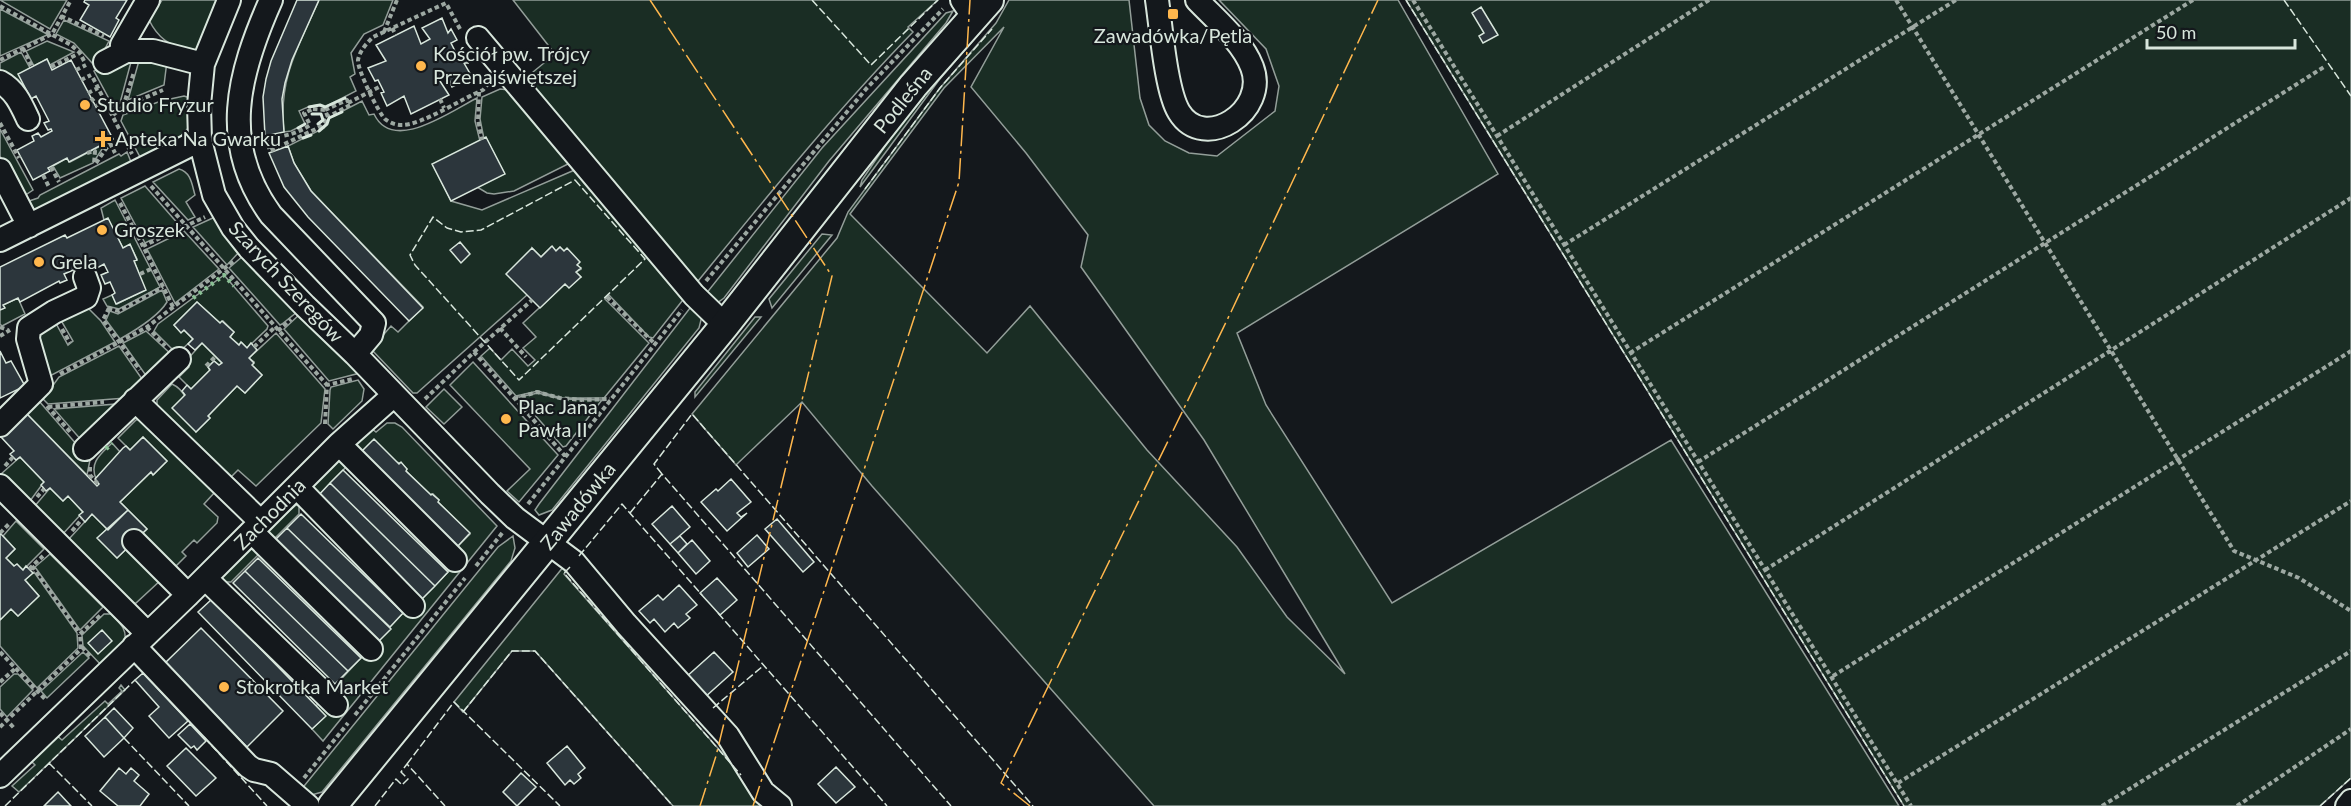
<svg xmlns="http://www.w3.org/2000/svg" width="2351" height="806" font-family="Lato,sans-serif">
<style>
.green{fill:#1a2d24;stroke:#939e99;stroke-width:1.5;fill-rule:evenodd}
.building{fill:#2c363c;stroke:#d8e6dc;stroke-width:1.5}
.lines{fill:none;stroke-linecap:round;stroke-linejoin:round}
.minor-casing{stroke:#d8e6dc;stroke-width:26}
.major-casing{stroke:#d8e6dc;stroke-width:32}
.path{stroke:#9da8a2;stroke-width:4;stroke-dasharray:4.5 3;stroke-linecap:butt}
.minor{stroke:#14181c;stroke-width:22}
.major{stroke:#14181c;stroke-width:28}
.hedge{stroke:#8ac095;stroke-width:4.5;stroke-dasharray:3 4.5;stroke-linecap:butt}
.fence{stroke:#d8e6dc;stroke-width:1.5;stroke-dasharray:8 3;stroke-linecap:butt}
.wall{stroke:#d8e6dc;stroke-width:3}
.power{stroke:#ffb74d;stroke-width:1.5;stroke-dasharray:21 4.5 3 4.5;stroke-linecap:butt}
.poi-dot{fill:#ffb74d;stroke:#14181c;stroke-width:2}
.labels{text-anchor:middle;stroke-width:4.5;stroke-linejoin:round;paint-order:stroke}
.poi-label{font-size:20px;fill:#d8e6dc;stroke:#14181c;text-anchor:start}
.street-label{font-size:20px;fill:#d8e6dc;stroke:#14181c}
</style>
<rect width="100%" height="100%" fill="#14181c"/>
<path class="green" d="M0 0H67L50 29Z
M162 0H219L198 56C174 45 161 44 149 20Z
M319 0H393L383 25 364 34 351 53 355 74 350 77 356 91 325 107C316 103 308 107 299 111L305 124 291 131 284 132C278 79 298 47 319 0Z
M513 0H938L908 27 913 32C835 112 765 199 694 286L522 81 555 54Z
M1009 0H1129L1140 98 1149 125 1165 141 1189 153 1217 156 1275 111 1279 86 1266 49 1219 0H1398L1498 174 1237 333 1266 405 1392 603 1671 440 1899 806H1154L872 486 802 402 736 465 692 414 837 238 848 212 940 88 996 23ZM1004 27 971 87 1026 153 1088 235 1081 267 1204 440 1345 674 1287 617 1237 547 1147 450 1030 306 987 353 850 214 944 88Z
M1406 0H2351V778L2320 806H1904Z
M0 9 47 34V35L0 56Z
M953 11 946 23 829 161 724 298 717 303 705 295 822 148 946 13Z
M64 20 109 41 99 60 93 64 74 43 56 34Z
M988 20 989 22 939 80 860 187 862 180 917 99Z
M47 41 74 52 50 65 47 59 34 66 26 51Z
M21 52 30 68 27 91 20 94 0 75V63Z
M140 57 167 61 164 85 128 100Z
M130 59 131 62 120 103 113 106 94 71 107 65Z
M500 89 509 90 570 163 514 191 494 194 487 193 477 187 504 173 486 138 484 139 480 119 482 97Z
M184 96 190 98 191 125 178 139 140 157 121 121 123 115 161 101Z
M477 98 475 121 480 141 433 165 451 201 482 210 577 169 686 296 653 338 649 337 609 295 605 299 649 343 604 398H561L538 391 516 396 481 356 490 348 501 360 512 349 528 366 535 360 523 348 536 337 523 323 565 284 581 277 576 272 581 269 560 247 556 251 551 247 541 257 532 248 527 295 417 393H413L371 349 391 326 398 332 423 307 311 191 294 163 288 146 324 128 329 118 362 101 369 115 374 114C393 154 451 111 477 98Z
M0 129 33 190 21 198 0 156Z
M106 143 93 163 60 178 53 166 67 158 70 162Z
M127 152 131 162 37 210 30 208 23 203 38 198 40 195 119 154 121 156Z
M179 169C191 172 192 185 195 195L186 202 195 217 188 220 153 182Z
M145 186 180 226 145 243 121 198Z
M115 200 160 287 119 309 107 306 103 299 112 295 117 304 145 290 134 261 137 259 130 245 123 248 108 219 104 220 101 208Z
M215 217 241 250 227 265 193 227Z
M184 231 219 269 175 303 147 249Z
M822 234 832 235 772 308 769 299Z
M243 256 297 312 282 324 280 325 229 268Z
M224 275 268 326 267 329 247 348 242 343 239 345 230 337 234 332 223 321 220 323 197 302 174 325 181 332 184 330 193 339 177 354 154 331 158 324Z
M162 290 167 302C158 317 136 330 120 339L106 320 110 311 118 314Z
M18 298 25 314 2 326 0 324V310L4 308 3 305Z
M88 308 101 321 115 342 48 377 35 332 54 320 68 345 73 341 59 317Z
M690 308 697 309 702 316 699 328 552 510 539 515 535 510 539 504Z
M300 314 360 373 329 381 284 329Z
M755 317H761L695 397V392Z
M146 331 173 356 147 377 123 343Z
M276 333 325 389 321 423 256 486 238 470 229 479 157 405V400L172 384C190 392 190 415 196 432L210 418 208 416 237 386 245 393 262 375 252 365 254 362 249 358Z
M202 343 222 363 219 365 214 361 208 367 210 370 191 389 179 377 189 367 185 362Z
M119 346 142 379 126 398 48 404 43 399 59 377Z
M473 362 558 455 519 502 507 491 530 469 450 385Z
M358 380 364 389 362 401 333 429 328 424 330 390 331 387Z
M444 389 462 407 444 424 426 407Z
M538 393 561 399 602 400 566 446 563 447 519 397Z
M39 401 90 460 87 475 26 413Z
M117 404 82 441 54 409Z
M140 419 215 492 204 504 218 517 217 523 197 543 194 540 182 552 186 556 172 570 138 537 147 529 120 502 151 472 154 474 167 461 143 437 130 450 118 438 136 420Z
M387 423H395L402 427 497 526 323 741 312 729 325 716 316 706 403 613 421 600 448 572 454 565 457 547 470 534 438 502 439 500 433 494 431 495 406 471 407 469 401 463 356 457 350 449 371 428 376 432Z
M112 443 121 453 96 479C89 462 101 454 112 443Z
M20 457 44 482 30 501H27L1 474Z
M339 459 347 466 317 497 307 491Z
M50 488 63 501 68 496 83 512 62 535 34 507Z
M296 505 299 506V514L270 543 264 533Z
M92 514 107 529 98 538 117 558 130 545 162 579 136 603 131 604 68 540Z
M16 521 44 549 23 570 14 566 6 558 15 549 3 536Z
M513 536 515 548 511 561 322 792 308 796 300 791 498 547Z
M249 548 256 549 260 553 231 582H223L219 578Z
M50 554 103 607 80 630 35 567Z
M564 566H570L564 574 769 806H673L535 651H512L463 712 454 702Z
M34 572 77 633 78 648 37 688 0 646V620L11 609 18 616 39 596 25 580Z
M104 614H111C121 624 127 629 125 643L102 666 83 646 82 635Z
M83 652 89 658 47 698 41 691Z
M14 674H18L33 690 7 717 0 709V687Z
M121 685 125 690 19 792 12 786 35 765 29 759 55 734 62 740 105 701 108 704 122 691 119 688Z"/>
<path class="building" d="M85 0H127L116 18 119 20 110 37 80 20 89 5 84 2Z
M297 0H319L292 60 285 83 282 99 284 132 265 136 263 97 266 79 271 61Z
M1481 7 1498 35 1483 43 1479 36 1484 33 1472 13Z
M442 18 448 33 451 29 457 40 451 43 457 55 463 52 468 63H464L472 77 452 87 447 74 438 78 449 95 411 114 404 96 387 106 381 93 384 92 378 80 375 81 368 68 386 61 376 45 414 26 421 44 430 39 422 28Z
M47 59 52 70 71 60 113 139 69 162 67 158 48 168 50 171 33 180 17 150 34 141 32 136 38 133 41 137 52 131 51 129 48 130 44 123 49 121 36 96 31 99 18 74Z
M486 137 505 174 451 201 432 164Z
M288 146 294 163 311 191 423 308 409 321 308 217 284 187 269 153Z
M108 218 123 248 130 244 137 260 134 261 146 290 116 304 112 295 115 293 110 282 105 284 101 275 108 272 104 264 97 268 95 263 80 271 78 268 64 274 67 280 60 283 59 281 20 302 18 298 3 305 5 308 0 310V267L65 235 67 238Z
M460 242 470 254 461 263 450 250Z
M552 246 556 251 560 247 564 251 567 248 580 262 577 265 581 268 576 272 581 277 569 288 565 284 540 308 506 274 532 248 541 257Z
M197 302 220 323 222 321 234 332 230 337 239 345 241 342 247 348 251 343 257 350 249 358 254 363 252 365 262 375 245 393 237 386 208 416 210 418 196 432 172 408 185 395 182 391 187 385 191 389 210 370 208 367 214 361 219 365 222 363 202 343 195 350 188 344 193 339 184 330 181 333 174 325Z
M0 351 6 363 11 361 25 386 0 398Z
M26 413 97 486 99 484 95 479 123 448 126 446 130 450 143 437 167 461 153 475 151 472 120 502 128 510 108 530 92 514 85 522 79 515 83 512 68 496 63 501 50 488 46 491 41 485 44 482 20 457 16 460 10 454 14 451 1 437Z
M374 439 399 464 401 462 407 469 406 471 431 495 432 494 439 500 438 502 470 533 457 547 360 453Z
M343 470 448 572 435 586 330 483Z
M731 479 751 502 737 513 741 517 747 513 727 531 701 502 716 489 718 491Z
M330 483 435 586 421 600 317 497Z
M672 506 690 527 670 544 652 524Z
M128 510 147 529 117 558 97 538Z
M301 514 403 613 390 627 287 528Z
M777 519 814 562 803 572 765 529Z
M287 528 391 629 378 642 274 541Z
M0 533 15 549 6 558 14 566 17 564 23 570 26 566 33 573 25 580 39 596 18 616 11 609 0 620Z
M757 535 769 549 748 567 737 553Z
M680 536 687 544 678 553 670 544Z
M692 540 710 561 696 574 678 553Z
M258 558 361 658 348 671 245 571Z
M245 571 348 671 335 684 233 583Z
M717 578 737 600 720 615 700 593Z
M679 585 697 605 686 614 690 618 678 628 674 623 665 632 654 619 650 623 639 611 658 595 663 600Z
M212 599 326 716 312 729 198 612Z
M201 628 283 711 247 747 165 663Z
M102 630 112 641 98 654 88 643Z
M714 652 733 672 704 698 685 678Z
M143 673 188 721 169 738 149 716 159 707 135 680Z
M114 708 133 728 124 738 105 717Z
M105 717 124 738 104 757 85 736Z
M190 724 206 741 197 750 194 746 191 748 178 735Z
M567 746 585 768 578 774 581 778 574 784 570 780 565 785 547 763Z
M186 748 216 778 196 796 167 766Z
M836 767 855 787 836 803 818 784Z
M119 768 126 774 131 768 139 775 134 781 149 794 140 806H118L100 791Z
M521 773 536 787 517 806 503 792Z
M58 792 71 806H44Z"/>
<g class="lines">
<g class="minor-casing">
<path id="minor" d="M229 0 203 64 199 105 200 140 214 195 233 228 249 248 305 306 355 354 490 494 515 518 574 562 626 624 728 736 763 792 780 806
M271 0C238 74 219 144 271 215L374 323 371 335 355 354
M962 0 973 16
M1157 0C1161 27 1166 91 1179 112 1204 153 1269 111 1252 67 1242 41 1216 20 1197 0
M478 38 694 295 725 325
M126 51H153L203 64
M105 62 126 51 122 45 148 0
M0 82C15 90 21 104 28 119
M0 170 29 226
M0 240 200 140
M135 400 261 522
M0 425 41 384 28 339 29 328 54 312 86 297 89 288 85 277
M339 444 455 560
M85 449 179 359
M0 486 147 633
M297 487 413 606
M252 532 371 649
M134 541 188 595
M205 578 336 705
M134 646 248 766 254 770 271 774 308 806
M0 776 188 595 339 444 394 395
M2347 806 2351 801"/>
</g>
<g class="major-casing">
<path id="major" d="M332 806 725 325 913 86 989 0"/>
</g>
<path class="path" d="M1413 0 1911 806
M1896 0 2234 551 2299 578 2351 611
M0 6 71 45 80 53 84 61
M61 16 104 36
M392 28 396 35
M460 29 446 3 373 37C367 43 360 50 358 60 357 69 378 112 385 119 390 123 396 125 402 125 422 125 463 98 483 90L487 85V80
M384 32 397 0
M23 48 32 67
M0 60 52 34 71 0
M51 67 80 53
M76 70 86 65
M93 78 132 154
M81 80 91 75
M479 92 478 120 482 140
M88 93 98 88
M91 98 97 105 105 102
M440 99 444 108
M348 103 381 86
M123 107 134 72
M313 109 325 110 328 117 320 127 270 151 266 138C282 137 297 134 310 125L304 113Z
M325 110 347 100 350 105 328 117
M113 115 123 107 163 90
M0 123 19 158
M1497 136 1709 0
M110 143 115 153
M87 153 95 151 94 164
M96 163 110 143
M51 167 59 182
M43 175 49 187
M151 186 327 385
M120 203 143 246
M1564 245 1956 0
M140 274 153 268
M706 281 866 89 943 9
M607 297 655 344
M173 307 143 246 205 217
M108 308 119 311 163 287
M109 308 103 320 140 370
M0 327 8 330
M147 327 165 346
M500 328 526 357
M62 329 70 343
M278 331 291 319
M0 336 10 330
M254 347 275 327
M474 352 532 300
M1630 353 2193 0
M206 366 215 357
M60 374 147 327 234 261
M425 399 474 352 565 456
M514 399 537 392 560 398 582 400 610 399
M47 406 72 434
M48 407 104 402
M325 424 327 385 353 379
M1698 462 2324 67
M5 466 13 457
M90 467V475L98 484
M37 497 44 489
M528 504 682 310
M72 531 82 519
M0 533 10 523
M32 566 80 634
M476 566 503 532
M29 569 43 556
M1765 570 2351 198
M82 647 91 657
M0 652 45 699
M1833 676 2351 351
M0 682 16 668
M0 713 14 728
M355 715 465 578
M0 727 81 649 80 634 102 614
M304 778 348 723
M1898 783 2351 501
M2102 806 2351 651
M2237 806 2351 729"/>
<use href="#minor" class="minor"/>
<use href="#major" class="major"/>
<path class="hedge" d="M193 298 224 275 234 286
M106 449 112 443"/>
<path class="fence" d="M812 0 871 65 938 0
M1406 0 1904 806
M2284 0 2351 96
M575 180 645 259 519 380 415 265 410 255 433 217 447 228 461 232 481 230Z
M865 189 940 88 992 29
M662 474 654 464 692 414 1033 806
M630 513 662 474 951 806
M579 556 622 504 702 595
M570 567 564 573 741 775
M718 613 887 806
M713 708 763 666
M463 712 512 651H535L673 806
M204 737 267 806
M124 738 189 806
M49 763 92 806
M407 764 454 702 560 806
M5 806 135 680
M375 806 396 779 402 785 408 779 401 772 407 764 445 806
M2320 806 2351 778"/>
<path class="wall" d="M309 107 320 105 325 107 345 98
M312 114H321L323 120 318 124
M298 128 305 124
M319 131 327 124 329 118 342 112
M303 138 311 135"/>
<path class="power" d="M650 0 832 276 716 756 700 806
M753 806 959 182 970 0
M1030 806 1001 783 1231 312 1378 0"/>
</g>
<g class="poi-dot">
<rect x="1167" y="8" width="12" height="12" rx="3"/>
<circle cx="421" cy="66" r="6"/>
<circle cx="85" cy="105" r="6"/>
<path d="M100 130h6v6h6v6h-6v6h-6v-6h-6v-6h6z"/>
<circle cx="102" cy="230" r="6"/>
<circle cx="39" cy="262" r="6"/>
<circle cx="506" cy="419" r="6"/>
<circle cx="224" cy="687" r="6"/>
</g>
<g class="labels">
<g class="poi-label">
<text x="1173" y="43" text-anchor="middle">Zawadówka/Pętla</text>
<text x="433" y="61">Kościół pw. Trójcy<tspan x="433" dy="23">Przenajświętszej</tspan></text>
<text x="97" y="112">Studio Fryzur</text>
<text x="115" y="146">Apteka Na Gwarku</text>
<text x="114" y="237">Groszek</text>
<text x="51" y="269">Grela</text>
<text x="518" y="414">Plac Jana<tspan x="518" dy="23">Pawła II</tspan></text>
<text x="236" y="694">Stokrotka Market</text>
</g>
<g class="street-label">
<text transform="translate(903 100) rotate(-51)" y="7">Podleśna</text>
<text transform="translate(286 282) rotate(47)" y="7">Szarych Szeregów</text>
<text transform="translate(578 506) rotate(-51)" y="7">Zawadówka</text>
<text transform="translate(270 514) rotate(-45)" y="7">Zachodnia</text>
</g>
</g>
<path d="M2147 39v9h148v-9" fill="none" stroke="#d8e6dc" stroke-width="3"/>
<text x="2156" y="39" font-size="18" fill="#d8e6dc" stroke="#14181c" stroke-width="4.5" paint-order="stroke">50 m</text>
</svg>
